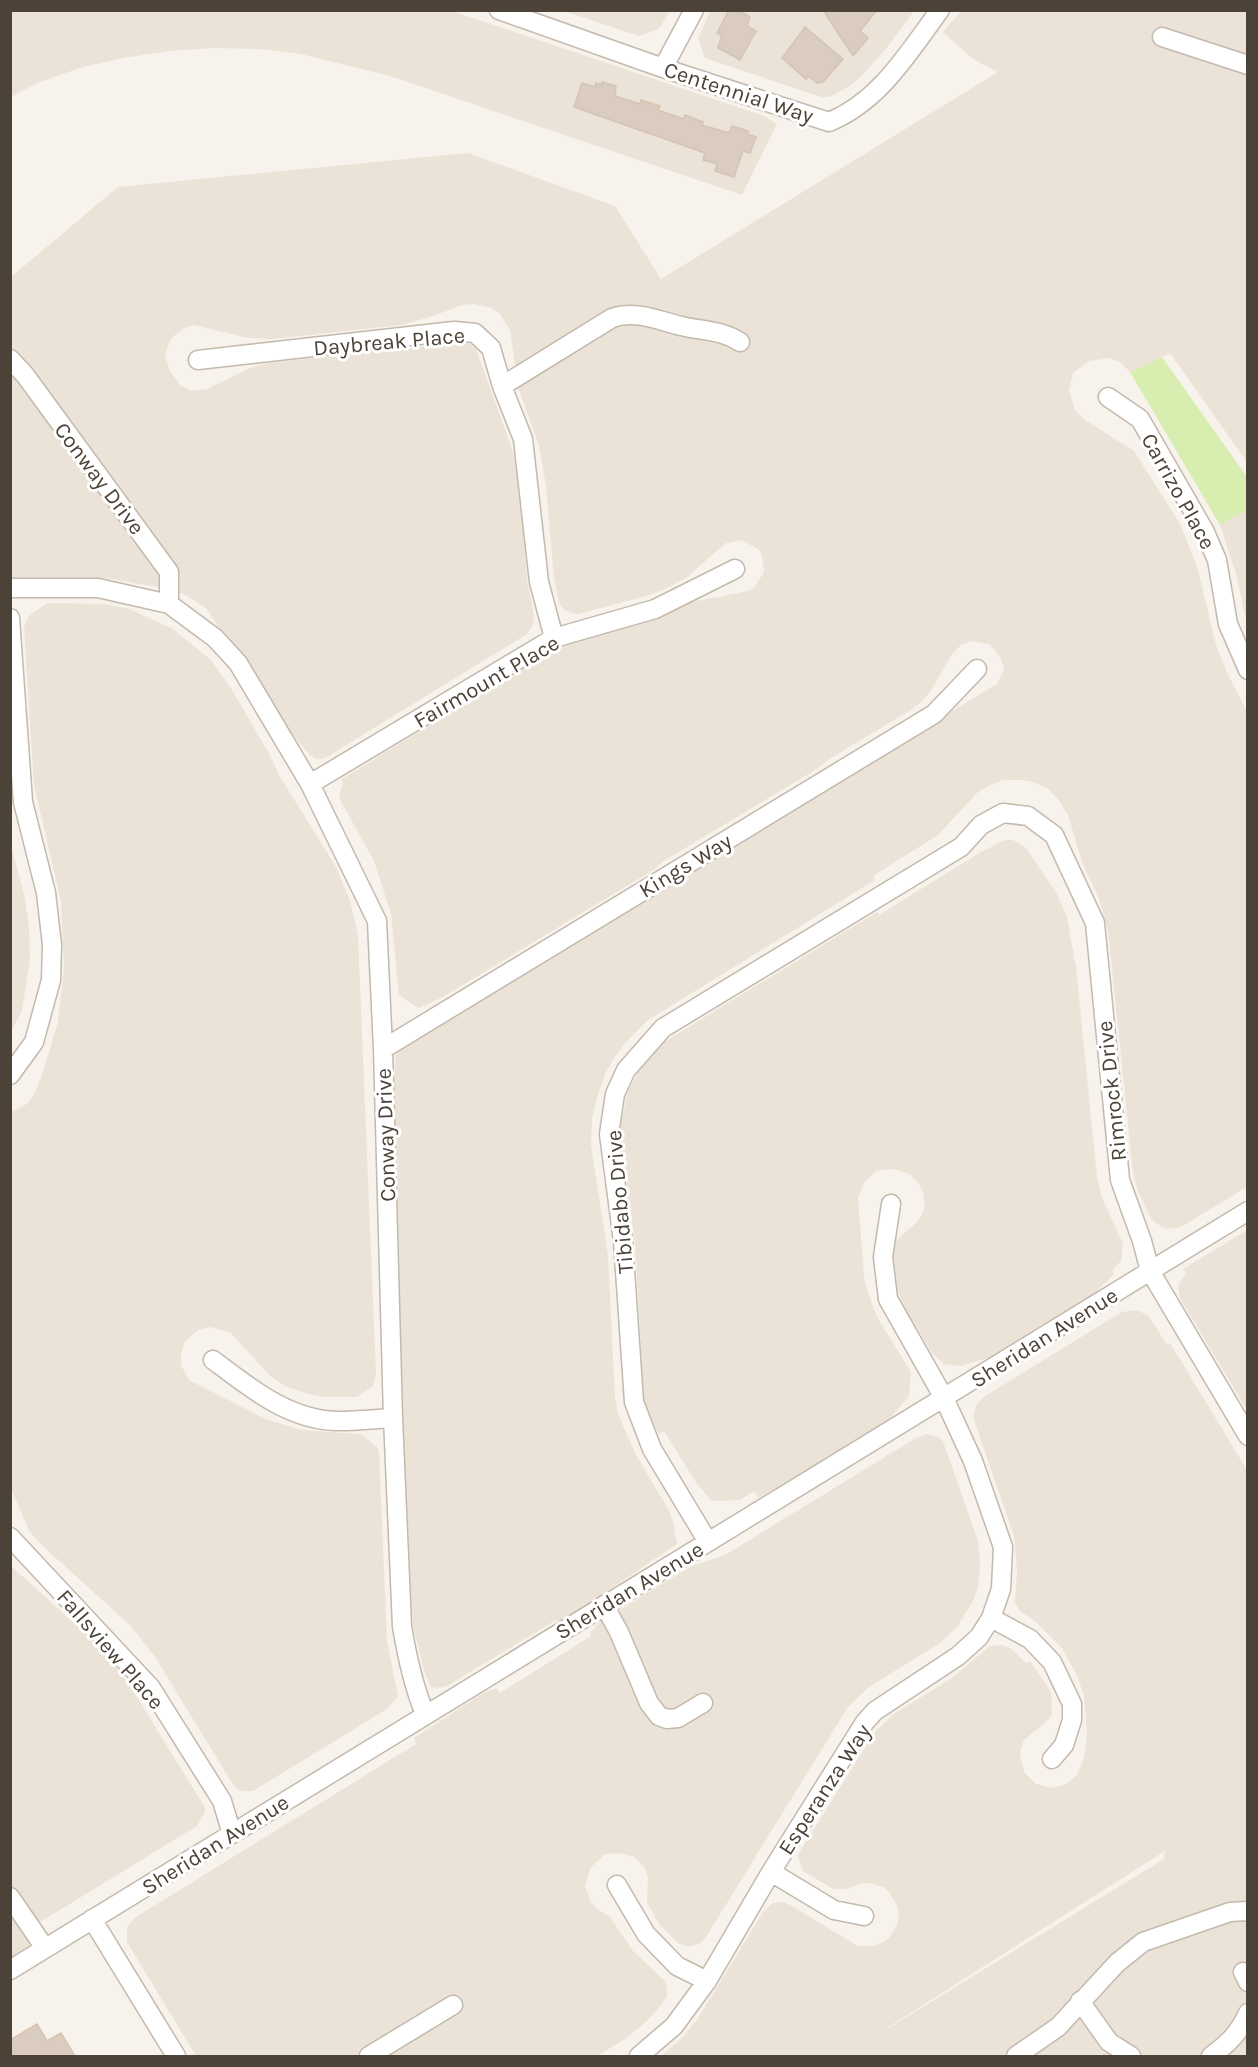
<svg xmlns="http://www.w3.org/2000/svg" width="1258" height="2067" font-family="Karla,sans-serif">
<style>
.residential{fill:#ebe3d8;fill-rule:evenodd}
.green{fill:#d8eeb0}
.building{fill:#dacdbf;stroke:#d5c4b1;stroke-width:1.5}
.lines{fill:none;stroke-linecap:round;stroke-linejoin:round}
.minor-casing{stroke:#c3b9ac;stroke-width:21}
.minor{stroke:#fff;stroke-width:18}
.labels{text-anchor:middle;stroke-width:6;stroke-linejoin:round;paint-order:stroke}
.street-label{font-size:22px;fill:#4c4237;stroke:#fff}
</style>
<rect width="100%" height="100%" fill="#f7f2eb"/>
<path class="residential" d="M449 10 764 116 777 124 742 195 390 76 301 54 259 49 214 48 169 51 123 58 83 67 39 82 11 97V11Z
M564 11H670L659 29 639 36Z
M710 11H914L885 50 862 76 850 86 829 97H821L705 58 698 39Z
M961 11H1247V462L1170 353 1130 372 1121 363 1110 358 1089 361 1073 373 1069 391 1075 410 1085 420 1134 451 1180 524 1197 566 1216 645 1228 675 1247 711V1187L1181 1227 1167 1229 1155 1223 1150 1217 1138 1191 1133 1173 1108 930 1098 896 1083 865 1068 815 1058 799 1048 789 1033 782 1022 780H1003L990 785 978 792 938 835 873 876 875 880 648 1020 625 1043 614 1058 605 1074 595 1104 592 1119 591 1145 608 1255 615 1399 619 1416 635 1453 668 1509 673 1521 677 1544 561 1622 556 1620 447 1686 436 1688 430 1686 424 1670 414 1630 411 1602 402 1411 403 1402 393 1101 396 1053 401 1043 997 684 1004 669 1001 658 989 644 971 641 961 645 952 654 930 692 920 703 909 711 828 760 817 769 662 862 655 869 441 998 419 1008 415 1006 399 995 391 914 374 861 339 798 343 783 342 779 557 647 569 642 649 619 691 602 744 592 754 588 764 572 762 555 758 549 742 540 726 543 687 577 667 588 650 595 578 614 571 613 564 609 559 603 554 578 546 486 539 446 519 390 510 330 500 314 492 308 473 304 462 305 433 316 402 325 272 339 248 338 194 325 186 327 175 335 170 341 165 355 170 371 180 385 192 391 207 389 250 368 268 363 460 342 469 343 476 349 512 449 519 479 527 580 534 615 533 625 527 634 330 755 323 759H316L310 755 281 721 206 608 189 597 160 583 158 587 106 578H11V277L118 187 468 153 615 206 661 279 998 72 973 59 943 32Z
M1241 513H1247V624L1236 574 1220 525Z
M47 603 104 604 129 609 173 629 211 660 232 690 270 755 279 775 336 867 350 901 358 936 376 1374 373 1386 357 1397H326L307 1394 285 1386 270 1376 231 1333 210 1327 198 1330 185 1341 181 1353V1365L189 1380 266 1419 301 1430 361 1434 377 1447 379 1452 387 1641 398 1696 387 1709 253 1791H240L234 1786 155 1657 131 1626 46 1549 30 1532 11 1489V1112L27 1104 35 1093 42 1075 58 1022 64 967 61 901 34 785 24 626 29 616Z
M1005 840H1013L1026 848 1057 894 1067 917 1076 967 1097 1177 1102 1198 1123 1244 1121 1261 1112 1270 1114 1274 1088 1300 994 1356 961 1366 944 1364 932 1353 904 1307 895 1284 891 1250 895 1241 916 1223 922 1215 925 1206 923 1192 919 1184 910 1174 893 1169 877 1171 865 1181 858 1198 864 1276 869 1296 877 1317 911 1372 909 1396 885 1424 759 1498 754 1491 740 1500 712 1501 697 1484 664 1431 659 1434 651 1420 644 1400 635 1243 620 1140V1127L628 1091 639 1071 659 1045 877 912 879 915 981 852Z
M10 842 24 894 29 928 30 958 22 1011 11 1031Z
M1247 1230V1410L1180 1298 1178 1285 1186 1273 1183 1269Z
M1137 1310 1149 1316 1167 1345 1170 1343 1247 1470V2056H661L682 2038 698 2018 763 1912 773 1903 784 1902 790 1905 858 1946H876L889 1938 897 1925 899 1918 897 1905 888 1891 883 1887 868 1883H861L847 1889H833L803 1871 798 1857 799 1853 874 1733 894 1714 952 1678 990 1646 1002 1645 1010 1648 1026 1663 1030 1661 1051 1692 1052 1714 1048 1720 1024 1740 1021 1748 1020 1755 1024 1772 1036 1784 1051 1788 1065 1785 1077 1775 1084 1758 1087 1734 1084 1695 1075 1671 1061 1647 1036 1622 1020 1611 1015 1603 1017 1571 1014 1536 973 1417 975 1407 982 1398 1122 1312ZM1165 1851 1164 1859 887 2029V2028Z
M927 1434 939 1437 943 1441 978 1541 980 1562 978 1588 972 1603 957 1627 940 1643 869 1687 848 1707 706 1937 699 1944 688 1947 678 1943 659 1924 647 1902 648 1878 646 1869 634 1857 619 1853 605 1854 590 1868 585 1886 591 1902 596 1908 610 1917 633 1951 666 1982 667 1996 661 2005 647 2021 625 2039 597 2056H196L127 1942V1930L129 1924 136 1917 416 1744 414 1738 482 1694 496 1688 500 1693 591 1636 590 1633 600 1622 675 1576 692 1566 725 1555 916 1438Z
M10 1565 106 1652 140 1702 204 1806 205 1812 197 1826 37 1924 11 1888Z
M10 1908 33 1946 10 1960Z"/>
<path class="green" d="M1162 357 1247 477V513H1241L1220 525 1130 372Z"/>
<path class="building" d="M729 10H738L750 17 747 26 756 31 740 60 718 48 722 35 717 33Z
M823 10H877L860 31 868 38 853 56Z
M805 27 843 59 823 82 817 83 808 76 806 79 782 58Z
M602 82 616 86 615 96 640 104 641 100 660 106 658 110 684 119 685 115 703 122 702 125 729 133 732 126 748 131V134L756 137 750 153 743 151 734 177 715 171 717 164 703 160 705 153 574 107 582 83 595 87 596 83 601 85Z
M37 2024 47 2041 61 2033 75 2056H10V2040Z"/>
<g class="lines">
<g class="minor-casing">
<path id="minor" d="M499 10 663 68 829 122C880 101 908 53 940 10
M1162 37 1248 65
M663 68 694 10
M10 359 25 375 169 572V604
M198 360 454 331 475 333 491 348 502 386 523 439 539 582 554 638
M502 386 612 318C636 310 657 320 681 326 702 331 722 330 740 342
M1108 397 1140 419 1205 532 1217 560 1228 624 1248 670
M10 588H98L169 604 215 638 238 663 310 784 377 921 383 1049 393 1418 402 1626C407 1657 413 1685 425 1714
M10 618 23 802 46 893 52 945 51 980 34 1042 10 1075
M310 784 554 638 655 609 735 569
M383 1049 934 714 977 669
M213 1360C250 1388 289 1420 337 1421 356 1421 375 1419 393 1418
M10 1537 151 1688 222 1801 232 1834
M708 1542 652 1449 634 1402 623 1241 609 1134 615 1094 626 1070 663 1028 961 847 981 825 1003 813 1028 816 1054 835 1095 923 1120 1180 1142 1241 1150 1271 1248 1436
M604 1605 619 1632 649 1703 659 1716 667 1719 678 1718 703 1703
M991 1618 1030 1639 1052 1662 1072 1704V1720L1064 1745 1052 1759
M771 1872 834 1910 864 1916
M617 1885 646 1934 677 1966 707 1981
M10 1897 45 1948
M92 1919 176 2056
M10 1970 1248 1211
M1243 1972 1248 1982
M1080 2001 1109 2042 1131 2056
M369 2056 453 2005
M639 2056 674 2026 707 1981 771 1872 865 1722 875 1711 958 1656 979 1637 991 1618 1001 1589 1003 1547 973 1461 944 1398 888 1299 883 1257 891 1204
M1016 2056 1058 2027 1117 1963 1143 1942 1230 1912 1248 1911
M1211 2056C1228 2044 1239 2033 1248 2013"/>
</g>
<use href="#minor" class="minor"/>
</g>
<g class="labels">
<g class="street-label">
<text transform="translate(739 92) rotate(18)" y="8">Centennial Way</text>
<text transform="translate(389 341) rotate(-5)" y="8">Daybreak Place</text>
<text transform="translate(100 478) rotate(53)" y="8">Conway Drive</text>
<text transform="translate(1179 491) rotate(61)" y="8">Carrizo Place</text>
<text transform="translate(486 681) rotate(-30)" y="8">Fairmount Place</text>
<text transform="translate(685 865) rotate(-31)" y="8">Kings Way</text>
<text transform="translate(1111 1091) rotate(-96)" y="8">Rimrock Drive</text>
<text transform="translate(385 1135) rotate(-92)" y="8">Conway Drive</text>
<text transform="translate(619 1202) rotate(-95)" y="8">Tibidabo Drive</text>
<text transform="translate(1044 1337) rotate(-32)" y="8">Sheridan Avenue</text>
<text transform="translate(629 1590) rotate(-31)" y="8">Sheridan Avenue</text>
<text transform="translate(111 1649) rotate(49)" y="8">Fallsview Place</text>
<text transform="translate(824 1789) rotate(-57)" y="8">Esperanza Way</text>
<text transform="translate(215 1844) rotate(-32)" y="8">Sheridan Avenue</text>
</g>
</g>
<rect width="1258" height="2067" fill="none" stroke="#4c4237" stroke-width="24"/>
</svg>
